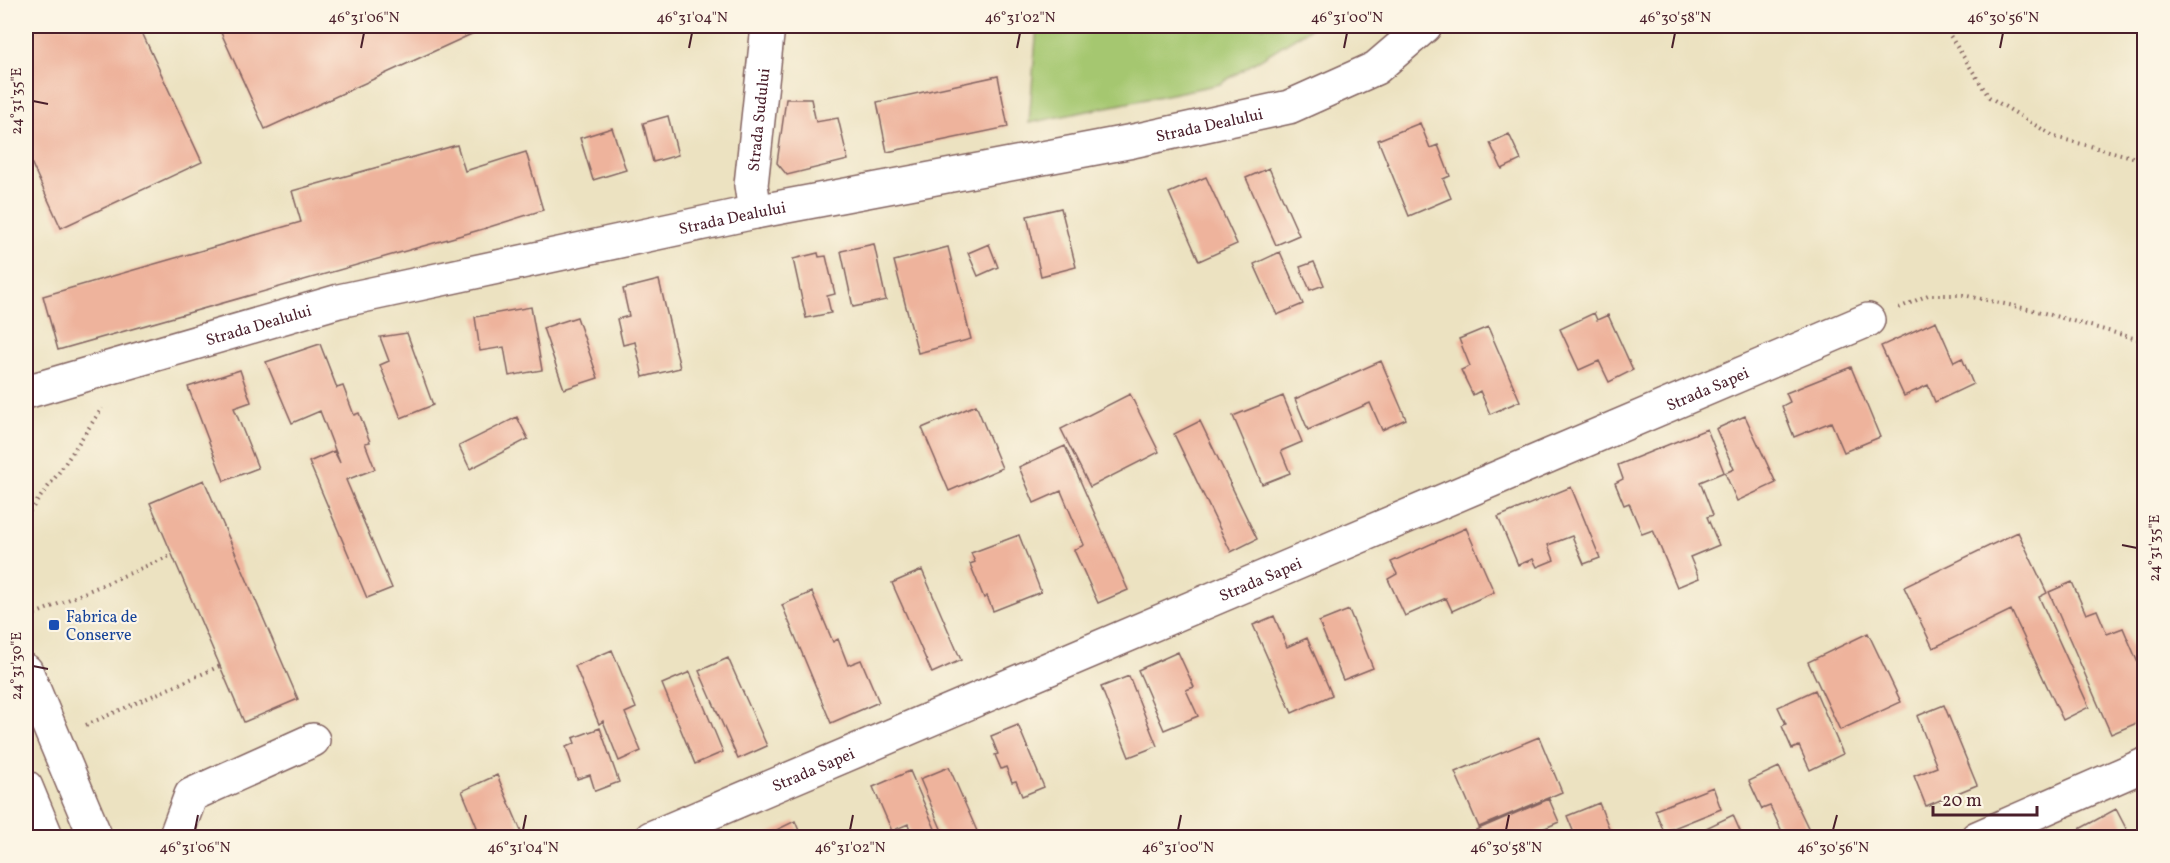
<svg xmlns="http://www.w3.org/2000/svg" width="2170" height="863" font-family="Vollkorn,serif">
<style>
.green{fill:#a5c770;stroke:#78734e;stroke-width:1.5}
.building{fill:#eeb39c}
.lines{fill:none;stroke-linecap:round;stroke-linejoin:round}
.minor-casing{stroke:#836360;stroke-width:36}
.major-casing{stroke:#836360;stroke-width:36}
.path{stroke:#836360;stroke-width:4;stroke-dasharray:1.5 4.5;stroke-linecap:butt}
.minor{stroke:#fff;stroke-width:33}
.major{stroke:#fff;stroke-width:33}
.ticks{fill:none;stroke:#4a1f2b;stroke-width:2}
.transit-dot{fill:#1a4fb4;stroke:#fcf5e5;stroke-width:2}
.labels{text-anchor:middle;stroke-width:4.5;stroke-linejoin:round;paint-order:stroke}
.street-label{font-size:16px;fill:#4a1f2b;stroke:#fcf5e5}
.transit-label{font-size:16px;fill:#164399;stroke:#fcf5e5;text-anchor:start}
.neatline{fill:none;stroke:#4a1f2b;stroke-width:2}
.ticks-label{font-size:15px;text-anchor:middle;fill:#4a1f2b}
</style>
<rect width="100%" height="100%" fill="#fcf5e5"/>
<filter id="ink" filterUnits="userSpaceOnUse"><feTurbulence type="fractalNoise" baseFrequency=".0167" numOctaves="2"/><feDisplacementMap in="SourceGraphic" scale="12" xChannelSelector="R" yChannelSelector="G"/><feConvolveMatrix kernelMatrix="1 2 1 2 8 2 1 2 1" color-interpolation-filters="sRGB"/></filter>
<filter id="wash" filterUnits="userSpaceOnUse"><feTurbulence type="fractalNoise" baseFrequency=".008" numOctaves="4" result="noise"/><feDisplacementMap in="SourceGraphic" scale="24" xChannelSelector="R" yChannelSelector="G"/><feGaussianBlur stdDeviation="1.35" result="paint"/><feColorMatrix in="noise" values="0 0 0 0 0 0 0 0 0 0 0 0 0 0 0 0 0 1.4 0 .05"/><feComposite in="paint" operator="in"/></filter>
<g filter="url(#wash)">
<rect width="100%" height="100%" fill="#ece2c1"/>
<path class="green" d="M1037 26H1314L1220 84 1029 123Z"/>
<g id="blocks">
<path class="building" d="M26 26H139L202 162 61 228 26 151Z
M218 26H489L265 129Z
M998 76 1008 127 887 152 877 102Z
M786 99H811L816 122 838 118 848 160 787 175 777 163Z
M668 116 678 155 653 162 643 123Z
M1420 123 1430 148 1438 145 1450 176 1443 179 1451 198 1409 216 1378 140Z
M612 128 626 170 593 180 580 138Z
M1509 134 1521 160 1502 169 1490 143Z
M457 145 465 171 526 152 543 210 483 229 58 350 43 296 301 222 292 191Z
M1269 168 1299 235 1276 245 1246 178Z
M1206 177 1237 244 1199 261 1169 193Z
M1061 208 1076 267 1041 276 1027 216Z
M874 244 886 300 853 307 841 251Z
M989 244 998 267 978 276 968 253Z
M948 247 971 339 918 353 894 261Z
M1280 252 1303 304 1277 315 1254 264Z
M818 253 819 257 826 256 835 294 827 296 831 313 806 318 793 259Z
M1314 262 1324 285 1310 290 1300 267Z
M659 280 680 368 643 377 635 342 623 345 617 319 629 316 623 289Z
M531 307 542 370 509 376 504 347 480 351 475 317Z
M1594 313 1597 320 1608 315 1633 370 1609 382 1599 361 1579 370 1560 329Z
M577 317 598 378 564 389 543 328Z
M1936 321 1954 362 1962 358 1973 384 1935 402 1928 385 1904 396 1881 346Z
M1488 327 1520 401 1490 414 1480 391 1473 395 1461 370 1470 366 1459 339Z
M407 333 433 405 401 418 380 365 389 361 380 337Z
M320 344 337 388 343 386 354 415 359 413 370 442 365 443 375 469 346 480 392 588 367 598 309 462 334 451 340 463 320 411 292 423 266 362Z
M1381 361 1406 419 1382 430 1370 403 1308 430 1295 399Z
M1851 367 1880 437 1844 452 1831 422 1794 437 1782 406 1790 402 1786 393Z
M240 370 251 402 234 408 258 468 224 481 188 387Z
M1130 394 1159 452 1090 487 1061 429Z
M1283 396 1302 442 1281 451 1290 473 1262 484 1233 416Z
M976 405 1002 468 949 491 922 428Z
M1745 416 1776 483 1737 501 1725 473 1734 469 1716 429Z
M517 417 528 439 470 469 459 446Z
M1200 421 1257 539 1231 552 1174 434Z
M1707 429 1724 472 1700 482 1713 515 1707 517 1719 545 1690 557 1699 578 1677 587 1653 530 1642 534 1629 503 1624 505 1615 483 1623 479 1618 465Z
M1065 446 1128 590 1098 603 1074 550 1084 545 1061 491 1034 503 1019 467Z
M204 480 298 699 244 722 150 503Z
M1571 487 1600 558 1584 564 1572 536 1548 545 1554 560 1537 567 1533 559 1518 565 1498 517Z
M1466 528 1494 592 1452 611 1446 598 1405 616 1388 579 1397 574 1391 562Z
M2018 532 2047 593 2039 597 2089 707 2063 720 2011 610 1933 648 1904 587Z
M1019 535 1041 592 993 611 987 596 984 598 970 564 975 562 971 553Z
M922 570 961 660 932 673 892 583Z
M2072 582 2086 614 2097 610 2107 634 2123 628 2144 677V720L2111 734 2049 592Z
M812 592 833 642 838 639 848 665 861 660 879 702 831 723 782 605Z
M1349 610 1373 668 1343 680 1319 622Z
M1274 616 1287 647 1307 638 1332 695 1292 713 1253 625Z
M1868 633 1901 702 1840 730 1808 662Z
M612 650 636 708 625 713 641 751 619 761 603 721 599 724 575 666Z
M1178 652 1194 687 1186 690 1198 716 1164 730 1138 670Z
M728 658 767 746 738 759 699 671Z
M690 672 723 752 695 764 662 684Z
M1129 676 1157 746 1129 757 1101 687Z
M1815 690 1843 754 1810 770 1799 746 1792 749 1782 726 1786 724 1778 707Z
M1944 705 1977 785 1926 806 1914 776 1937 767 1917 716Z
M1018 725 1044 787 1022 796 1016 781 1012 782 1006 767 1001 769 995 755 998 754 991 736Z
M600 728 619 782 595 791 590 775 577 779 566 747 575 743 573 738Z
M1539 737 1562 792 1479 827 1455 772Z
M949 767 977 831 961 838H945L920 779Z
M1779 767 1813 838H1785L1770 806 1762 809 1749 781Z
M910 771 939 838H913L908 824 892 831 873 787Z
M497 775 524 838H475L472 829 477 827 462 791Z
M1713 787 1721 809 1664 832 1655 810Z
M1549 799 1559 822 1522 838H1480L1476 830Z
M1599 803 1613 838H1576L1567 816Z
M2116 809 2131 838H2063Z
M1733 815 1743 838H1710L1706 828Z
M795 821 802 838H760Z"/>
</g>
</g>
<g filter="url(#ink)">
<use href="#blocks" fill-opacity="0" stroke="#836360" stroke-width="1.5"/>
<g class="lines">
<g class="minor-casing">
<g id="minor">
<path id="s1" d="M755 212 751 185 768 26"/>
<path id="s2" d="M26 392 339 301 755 212 1133 141 1289 107 1376 68 1425 26"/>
<path d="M175 838 191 795 313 740"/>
<path id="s3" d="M651 838 1868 320"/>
<path d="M1977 838 2144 765"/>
</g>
</g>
<g class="major-casing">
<path id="major" d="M26 671 96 838
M26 787 47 838"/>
</g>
<path class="path" d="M1944 26 1989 97 2055 137 2144 160
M1899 308 1928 295H1963L2037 311 2144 341
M26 516 60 471 102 408
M35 614 172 555
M86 725 220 666"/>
<use href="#minor" class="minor"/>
<use href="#major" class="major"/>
</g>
</g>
<path class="ticks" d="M361 48 364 33M689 48 692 33M1017 48 1020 33M1344 48 1347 33M1672 48 1675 33M2000 48 2003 33M33 101 48 104M2122 545 2137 548M33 666 48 669M195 830 198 815M523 830 526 815M850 830 853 815M1178 830 1181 815M1506 830 1509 815M1833 830 1837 815"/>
<rect class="transit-dot" x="48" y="619" width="12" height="12" rx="3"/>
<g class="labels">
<g class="street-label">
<text dy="6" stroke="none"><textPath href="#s1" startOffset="93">Strada Sudului</textPath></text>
<text dy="6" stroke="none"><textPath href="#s2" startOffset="1214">Strada Dealului</textPath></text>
<text dy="6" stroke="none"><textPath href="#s2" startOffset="728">Strada Dealului</textPath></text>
<text dy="6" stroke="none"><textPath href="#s2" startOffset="242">Strada Dealului</textPath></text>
<text dy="6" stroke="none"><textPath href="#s3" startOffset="1148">Strada Sapei</textPath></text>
<text dy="6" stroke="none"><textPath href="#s3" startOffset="662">Strada Sapei</textPath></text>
<text dy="6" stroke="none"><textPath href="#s3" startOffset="176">Strada Sapei</textPath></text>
</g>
<g class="transit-label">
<text x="66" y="622">Fabrica de<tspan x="66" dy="18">Conserve</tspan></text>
</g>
</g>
<rect width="2170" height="863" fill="none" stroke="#fcf5e5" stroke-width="66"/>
<path d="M1933 806v9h104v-9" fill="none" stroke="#4a1f2b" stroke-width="3"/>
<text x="1942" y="806" font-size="18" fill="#4a1f2b" stroke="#fcf5e5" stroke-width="4.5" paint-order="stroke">20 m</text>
<rect x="33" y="33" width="2104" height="797" class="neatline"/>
<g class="ticks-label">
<text x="364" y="22">46°31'06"N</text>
<text x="692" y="22">46°31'04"N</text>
<text x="1020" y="22">46°31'02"N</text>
<text x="1347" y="22">46°31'00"N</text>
<text x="1675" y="22">46°30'58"N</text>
<text x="2003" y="22">46°30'56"N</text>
<text transform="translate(16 101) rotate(-90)" y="5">24°31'35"E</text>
<text transform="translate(2154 548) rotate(-90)" y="5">24°31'35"E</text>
<text transform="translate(16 666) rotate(-90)" y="5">24°31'30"E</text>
<text x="195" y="852">46°31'06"N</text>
<text x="523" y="852">46°31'04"N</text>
<text x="850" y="852">46°31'02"N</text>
<text x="1178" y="852">46°31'00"N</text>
<text x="1506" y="852">46°30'58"N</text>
<text x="1833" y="852">46°30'56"N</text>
</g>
</svg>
